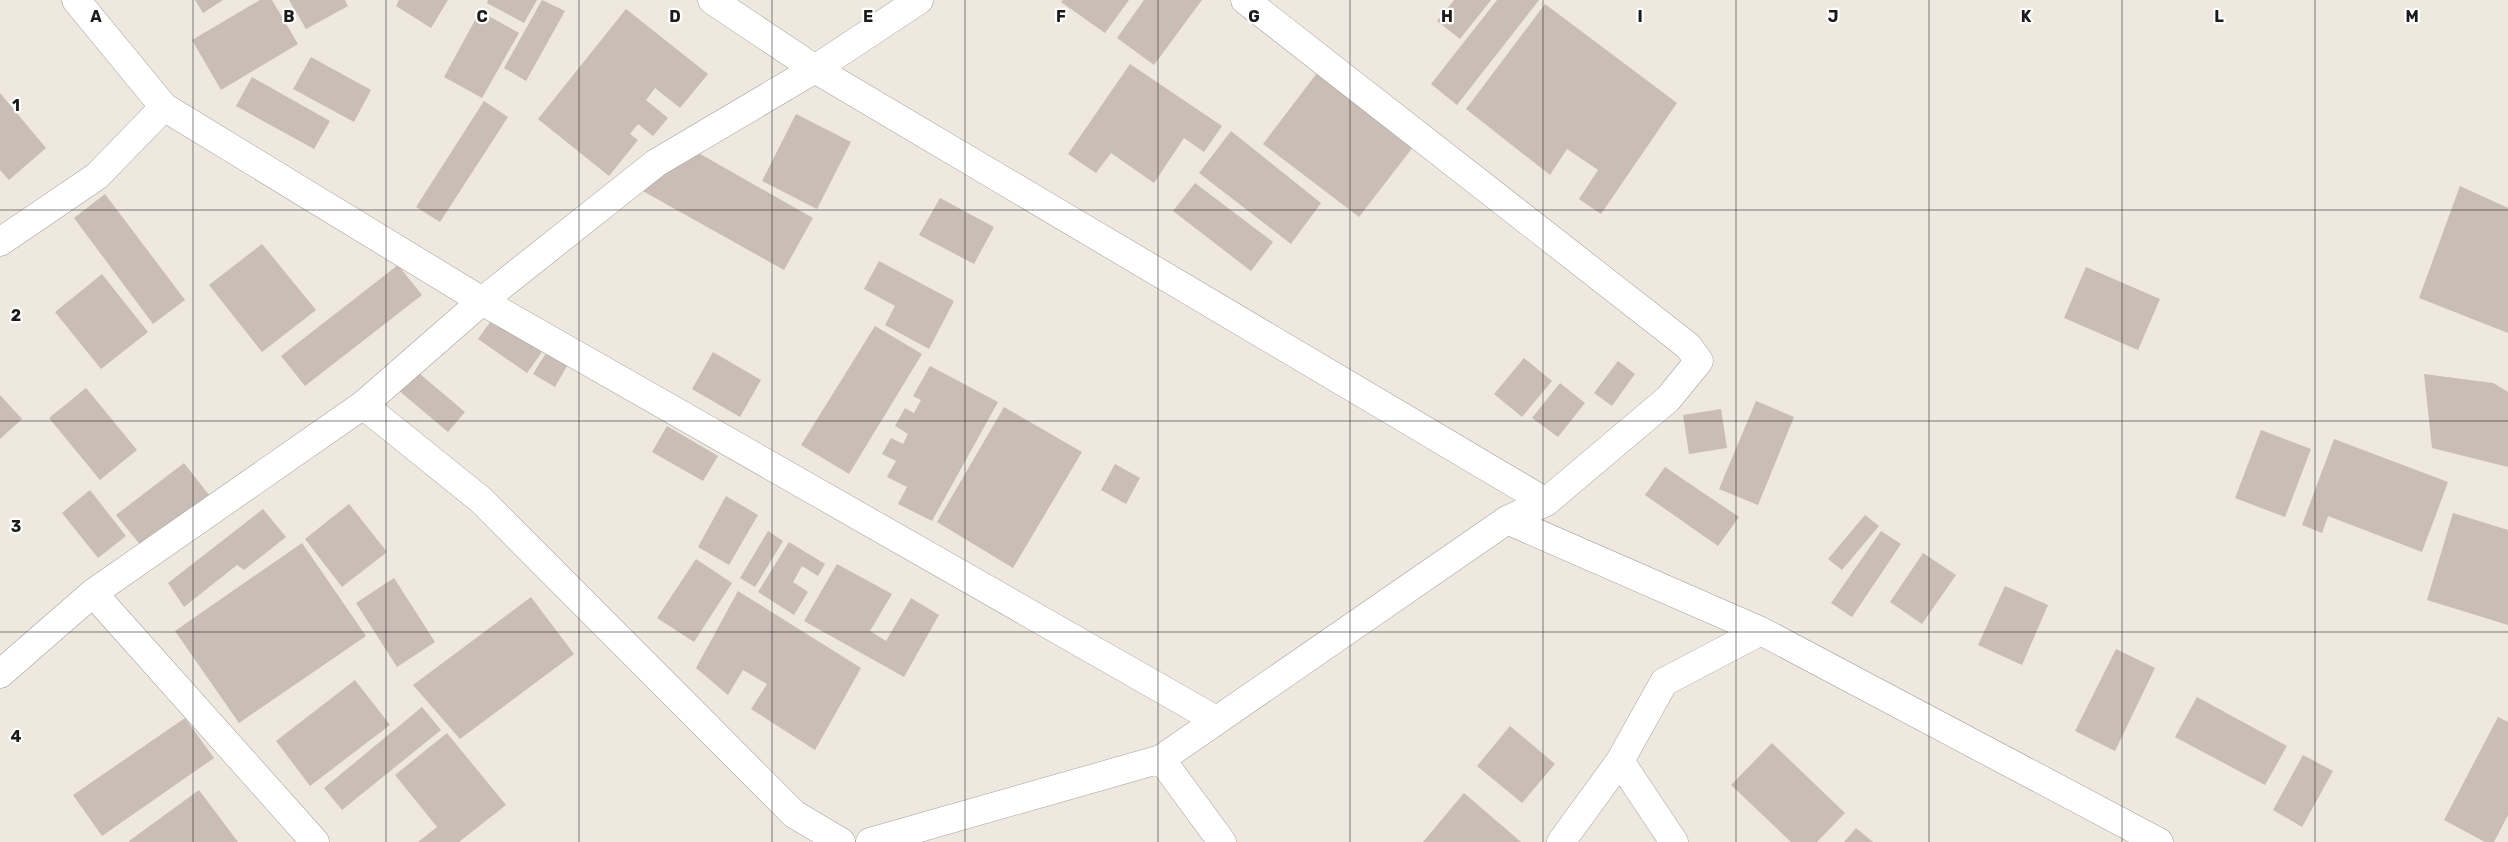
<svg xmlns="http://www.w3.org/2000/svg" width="2508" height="842" font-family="Rubik,sans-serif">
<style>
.building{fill:#c9bdb5}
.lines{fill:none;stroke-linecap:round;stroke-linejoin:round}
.street-casing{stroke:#a2a2a2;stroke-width:29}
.street{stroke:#fff;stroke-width:28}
.grid{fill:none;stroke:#1b1b1b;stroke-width:1;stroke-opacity:0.55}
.grid-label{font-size:16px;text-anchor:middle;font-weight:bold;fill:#1b1b1b;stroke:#fff;stroke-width:4.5;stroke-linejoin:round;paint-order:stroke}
</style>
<rect width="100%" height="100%" fill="#eee8df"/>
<path class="building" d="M195 0H223L203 13Z
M260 0H272L298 44 221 90 192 40Z
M289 0H345L348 6 306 29Z
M399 0H448L431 28 396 6Z
M488 0H537L524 23 487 3Z
M542 0 565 11 526 81 504 68Z
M1063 0H1129L1105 33 1061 2Z
M1144 0H1202L1154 65 1117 38Z
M1454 0H1491L1460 39 1437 21Z
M1497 0H1539L1457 105 1431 84Z
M1545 4 1677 103 1601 214 1579 199 1598 170 1567 149 1550 175 1466 109Z
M626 9 708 74 680 108 655 88 646 100 668 118 653 136 638 124 630 134 638 140 609 176 538 119Z
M480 11 519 33 482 98 444 77Z
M311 57 371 90 354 122 293 89Z
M1130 64 1222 126 1204 152 1184 138 1154 183 1111 153 1096 173 1068 154Z
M1317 73 1413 147 1359 217 1263 144Z
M252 77 330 121 314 149 236 106Z
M0 93 46 148 9 180 0 170Z
M484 101 508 117 440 222 416 207Z
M796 114 851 142 817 209 762 181Z
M1231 131 1321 203 1291 244 1199 173Z
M695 151 813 218 784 270 641 190Z
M1195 183 1273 242 1251 271 1173 211Z
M2460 186 2508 208V333L2419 298Z
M105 194 185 300 153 324 74 218Z
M940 198 994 227 974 264 919 235Z
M262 244 316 310 262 352 209 285Z
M879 261 954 301 929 349 885 325 895 306 864 289Z
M398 265 422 295 305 386 281 356Z
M2086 267 2160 299 2138 350 2064 318Z
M102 274 148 332 101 369 55 312Z
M493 318 542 352 527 373 478 339Z
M875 326 922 354 849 474 801 445Z
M713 352 761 380 740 417 692 389Z
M546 353 567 366 555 387 533 374Z
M1524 358 1552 381 1522 417 1494 394Z
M1618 361 1635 374 1612 406 1594 393Z
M930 366 998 402 932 521 898 504 907 487 887 477 896 461 882 454 891 438 903 444 908 434 895 426 905 408 914 413 921 400 913 396Z
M414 369 465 412 448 432 397 389Z
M2424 374 2493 383 2508 392V467L2432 448Z
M1560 383 1585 403 1558 437 1532 418Z
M86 388 137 450 100 480 49 418Z
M0 395 22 419 0 439Z
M1756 401 1794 417 1758 505 1719 489Z
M1004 407 1082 452 1013 568 937 522Z
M1721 409 1727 448 1689 454 1683 415Z
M667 426 718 456 703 481 652 452Z
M2261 430 2311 449 2285 517 2235 498Z
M2334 439 2448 482 2422 552 2328 516 2322 533 2302 525Z
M184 463 209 495 142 547 116 515Z
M1115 464 1140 478 1126 504 1101 490Z
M1665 467 1739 517 1718 546 1645 495Z
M90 490 126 536 98 558 62 513Z
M726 496 758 515 729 565 698 547Z
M349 504 387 552 342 587 305 539Z
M263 509 286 537 244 570 237 565 184 607 168 583Z
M2453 513 2508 530V625L2427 600Z
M1865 515 1879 526 1842 570 1828 559Z
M768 531 783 541 755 587 740 578Z
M1881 531 1901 544 1852 617 1831 603Z
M789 542 825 564 818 576 802 566 793 582 808 592 794 615 758 592Z
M302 543 366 636 239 723 175 631Z
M1923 553 1956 575 1922 624 1890 602Z
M696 559 732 583 694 642 657 618Z
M837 564 892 594 870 631 886 641 911 598 939 615 904 677 804 621Z
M394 578 435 642 397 667 356 603Z
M2005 586 2048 605 2022 665 1978 645Z
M738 591 861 668 815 750 751 709 767 684 743 670 728 695 696 668Z
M531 597 574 654 460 739 413 685Z
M2116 649 2155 668 2115 751 2075 731Z
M355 680 390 725 310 786 276 741Z
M2197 697 2287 746 2265 785 2175 737Z
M422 707 441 730 342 810 324 788Z
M2498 717 2508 722V815L2494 842H2485L2444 820Z
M185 718 214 758 102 836 73 795Z
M1510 726 1555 764 1522 803 1477 766Z
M447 733 506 805 459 842H418L437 827 395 775Z
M1772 743 1845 813 1817 842H1791L1731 785Z
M2303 755 2333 771 2302 827 2273 810Z
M199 790 238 842H130L129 841Z
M1464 793 1521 842H1423Z
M1856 828 1873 842H1844Z"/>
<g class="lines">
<g class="street-casing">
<path id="street" d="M76 0 164 107 482 301 1216 720
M712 0 815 69 1546 502
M0 242 97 176 164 107
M363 405 481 500 794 814 841 842
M1507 520 1761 631 2159 842
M93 593 315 842
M0 674 93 593 363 405 482 301 656 163 815 69 919 0
M1161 759 1222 842
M1620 761 1674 842
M870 842 1161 759 1507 520 1546 502 1668 399 1699 361 1688 346 1245 0
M1561 842 1620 761 1664 682 1761 631"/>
</g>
<use href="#street" class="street"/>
</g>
<path class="grid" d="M193 0V842M386 0V842M579 0V842M772 0V842M965 0V842M1158 0V842M1350 0V842M1543 0V842M1736 0V842M1929 0V842M2122 0V842M2315 0V842M0 210H2508M0 421H2508M0 632H2508"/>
<g class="grid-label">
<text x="96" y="22">A</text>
<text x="289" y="22">B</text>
<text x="482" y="22">C</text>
<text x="675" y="22">D</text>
<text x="868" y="22">E</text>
<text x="1061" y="22">F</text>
<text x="1254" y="22">G</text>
<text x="1447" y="22">H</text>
<text x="1640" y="22">I</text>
<text x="1833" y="22">J</text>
<text x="2026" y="22">K</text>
<text x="2219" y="22">L</text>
<text x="2412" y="22">M</text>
<text x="16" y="111">1</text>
<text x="16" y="321">2</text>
<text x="16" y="532">3</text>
<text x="16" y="742">4</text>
</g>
</svg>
